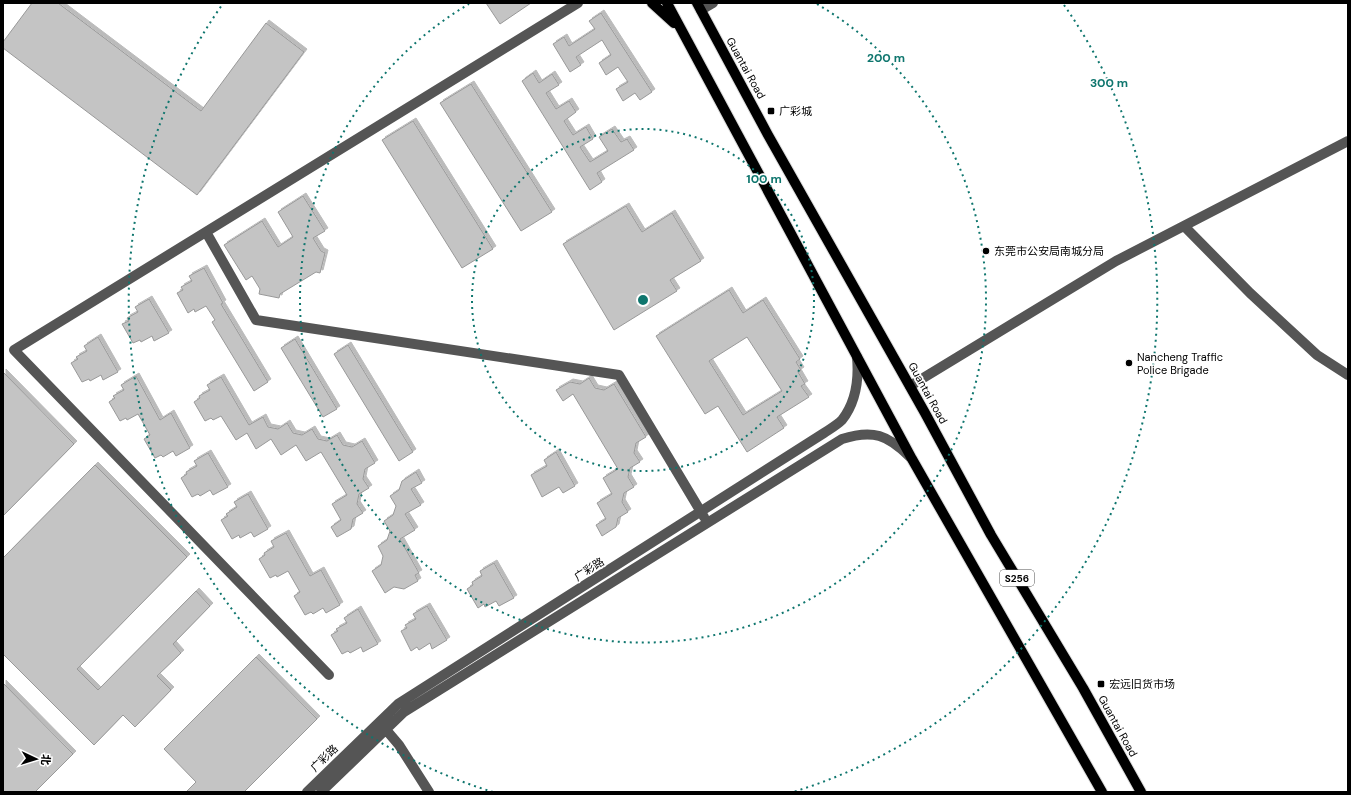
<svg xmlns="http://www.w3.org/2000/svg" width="1351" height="795" font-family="'DM Sans','Noto Sans SC',sans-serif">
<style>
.building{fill:#c4c4c4;stroke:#999;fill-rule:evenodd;filter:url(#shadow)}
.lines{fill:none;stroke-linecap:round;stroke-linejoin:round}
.major-casing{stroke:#dbdbdb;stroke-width:12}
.minor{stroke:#555;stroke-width:10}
.major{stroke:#000;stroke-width:10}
.ring{fill:none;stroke:#0f766e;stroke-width:2;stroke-dasharray:2 4}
.poi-dot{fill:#000;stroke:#fff;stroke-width:1.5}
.labels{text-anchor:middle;stroke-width:3.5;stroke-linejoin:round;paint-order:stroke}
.shield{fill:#fff;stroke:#4c4c4c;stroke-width:1}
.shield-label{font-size:10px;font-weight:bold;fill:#000}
.street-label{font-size:11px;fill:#000;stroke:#fff}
.poi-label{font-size:11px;fill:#000;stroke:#fff;text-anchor:start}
.centre{fill:#0f766e;stroke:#fff;stroke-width:2}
.ring-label{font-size:12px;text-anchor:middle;font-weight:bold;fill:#0f766e;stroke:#fff;stroke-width:3.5;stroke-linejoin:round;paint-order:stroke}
</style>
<defs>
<filter id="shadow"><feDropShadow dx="3" dy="-3" stdDeviation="0" flood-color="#0004"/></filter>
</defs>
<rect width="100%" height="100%" fill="#fff"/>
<path class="building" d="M32 3H58L201 111 266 23 304 52 197 195 3 48V42Z
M486 3H531L500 24Z
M601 13 652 92 640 100 635 93 623 101 616 89 628 82 618 67 606 75 599 63 611 55 602 40 576 57 581 65 570 72 553 44 564 37 569 46 595 29 589 21Z
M533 73 539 83 552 74 559 85 546 93 556 109 569 101 576 112 564 121 573 135 586 127 593 139 580 147 590 162 608 151 599 137 612 129 621 142 627 139 634 150 597 173 602 182 590 190 522 81Z
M471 84 552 212 521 231 440 103Z
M413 121 493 249 462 268 382 140Z
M303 196 325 231 313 238 321 251 325 253 320 273 316 272 280 294 279 298 259 294 260 289 252 276 246 280 224 245 262 221 278 247 293 237 278 212Z
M626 206 642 232 672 213 701 261 670 280 677 291 614 330 563 244Z
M204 268 223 303 221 304 268 382 254 391 212 322 215 320 206 306 195 312 194 309 188 313 177 293 183 290 181 287 192 281 189 276Z
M729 290 743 313 763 300 800 359 796 362 801 370 798 372 805 384 801 386 809 397 777 417 784 428 747 452 718 406 705 414 656 336ZM747 337 782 391 743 415 709 361Z
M149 299 169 333 154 341 152 336 141 342 140 340 133 343 122 324 129 321 127 318 138 312 135 307Z
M98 337 118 372 103 380 101 375 90 381 89 379 82 382 71 363 78 359 76 357 87 351 84 346Z
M295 339 337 409 323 417 281 348Z
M348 345 413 452 399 461 334 354Z
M3 372 74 444 3 516Z
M136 376 160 420 171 413 190 448 176 456 173 451 163 457 161 455 155 458 144 439 150 435 138 414 127 420 126 418 120 421 109 402 115 398 113 396 124 390 121 385Z
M221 377 249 425 263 417 268 427 278 429 287 423 293 433 302 435 312 429 318 439 327 441 337 435 343 445 352 447 362 441 375 463 365 469 363 479 369 488 359 494 357 504 363 513 353 519 351 529 337 537 331 527 341 520 332 504 347 495 321 452 306 461 296 445 281 455 271 439 256 449 247 433 236 440 221 416 213 420 211 418 205 421 194 402 200 398 199 396 210 390 207 385Z
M589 378 595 388 604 390 614 384 646 437 636 443 634 453 640 462 630 468 628 477 634 487 624 493 622 502 628 512 618 518 616 527 602 536 596 525 606 519 597 503 612 494 603 478 618 469 573 394 563 401 556 390 570 382 580 384Z
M556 452 575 486 563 493 559 487 542 497 531 475 547 466 544 460Z
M208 453 228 487 213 495 210 490 200 496 198 494 192 497 181 478 187 474 186 472 197 466 194 461Z
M95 465 187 557 77 669 98 690 196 591 210 606 173 644 181 653 157 676 171 690 135 727 123 715 94 745 3 654V558Z
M416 472 422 483 411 489 421 505 405 514 415 530 400 539 419 573 415 575 418 581 404 589 394 587 385 593 372 571 381 565 383 556 378 546 387 540 390 531 384 521 393 515 396 506 390 496 399 490 402 481Z
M248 494 268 529 254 537 251 532 240 538 239 535 232 539 221 520 228 516 226 514 237 507 234 502Z
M286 533 310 576 321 570 340 605 326 613 323 608 313 614 311 612 305 615 294 596 300 592 288 571 277 577 276 575 270 578 259 559 265 555 264 553 274 547 271 541Z
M494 563 514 598 499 606 496 601 485 607 484 604 478 608 467 589 473 585 472 582 482 576 480 571Z
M427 606 447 640 432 649 430 643 419 650 417 647 411 651 401 631 407 628 405 625 416 619 413 614Z
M358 609 378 644 363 652 361 647 350 653 348 651 342 654 331 635 338 631 336 629 347 623 344 618Z
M256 657 317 719 244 792H186L196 782 164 749Z
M3 683 73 754 35 792H3Z"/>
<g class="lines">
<g class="major-casing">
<path id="major" d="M652 3 674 23
M667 3 912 459 1102 792
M697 3 768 135 925 413 991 535 1083 688 1141 792"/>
</g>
<path class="minor" d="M701 10 713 3
M1185 227 1250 293 1317 355 1348 375
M206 232 256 320 619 375 704 517
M910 386 1116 261 1348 141
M329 675 14 350 578 3
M382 725 399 745 429 792
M307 792 398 704 824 433C830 429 837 425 842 420 856 402 859 379 857 357
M321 792 404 712 842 439C873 429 888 435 910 457"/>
<use href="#major" class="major"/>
</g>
<g class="ring">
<circle cx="643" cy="300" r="171"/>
<path d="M817 4A343 343 0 1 1 469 4"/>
<path d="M493 792A514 514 0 0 1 222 5M1064 5A514 514 0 0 1 793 792"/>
</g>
<g class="poi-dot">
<rect x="767" y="107" width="8" height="8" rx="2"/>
<circle cx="986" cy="251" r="4"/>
<circle cx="1129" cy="363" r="4"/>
<rect x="1097" y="680" width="8" height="8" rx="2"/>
</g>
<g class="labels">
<rect class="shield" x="1000" y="570" width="34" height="16" rx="3"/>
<g class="shield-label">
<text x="1017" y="582">S256</text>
</g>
<g class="street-label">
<text transform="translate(746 68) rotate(61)" y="4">Guantai Road</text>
<text transform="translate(928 393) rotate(61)" y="4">Guantai Road</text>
<text transform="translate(589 569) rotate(-32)" y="4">广彩路</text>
<text transform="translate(1118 726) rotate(61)" y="4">Guantai Road</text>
<text transform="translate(324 758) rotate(-44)" y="4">广彩路</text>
</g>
<g class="poi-label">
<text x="779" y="115">广彩城</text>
<text x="994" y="255">东莞市公安局南城分局</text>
<text x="1137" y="361">Nancheng Traffic<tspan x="1137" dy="13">Police Brigade</tspan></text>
<text x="1109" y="688">宏远旧货市场</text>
</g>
</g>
<circle cx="643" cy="300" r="6" class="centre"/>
<g class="ring-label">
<text x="886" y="62">200 m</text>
<text x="1109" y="87">300 m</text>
<text x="764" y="183">100 m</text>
</g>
<rect width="1351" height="795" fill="none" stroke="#000000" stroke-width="8"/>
<g transform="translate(36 759) rotate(94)" stroke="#ffffff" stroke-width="3" paint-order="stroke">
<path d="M0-3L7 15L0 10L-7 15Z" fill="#000000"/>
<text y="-6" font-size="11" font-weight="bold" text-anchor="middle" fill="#000000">北</text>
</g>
</svg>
